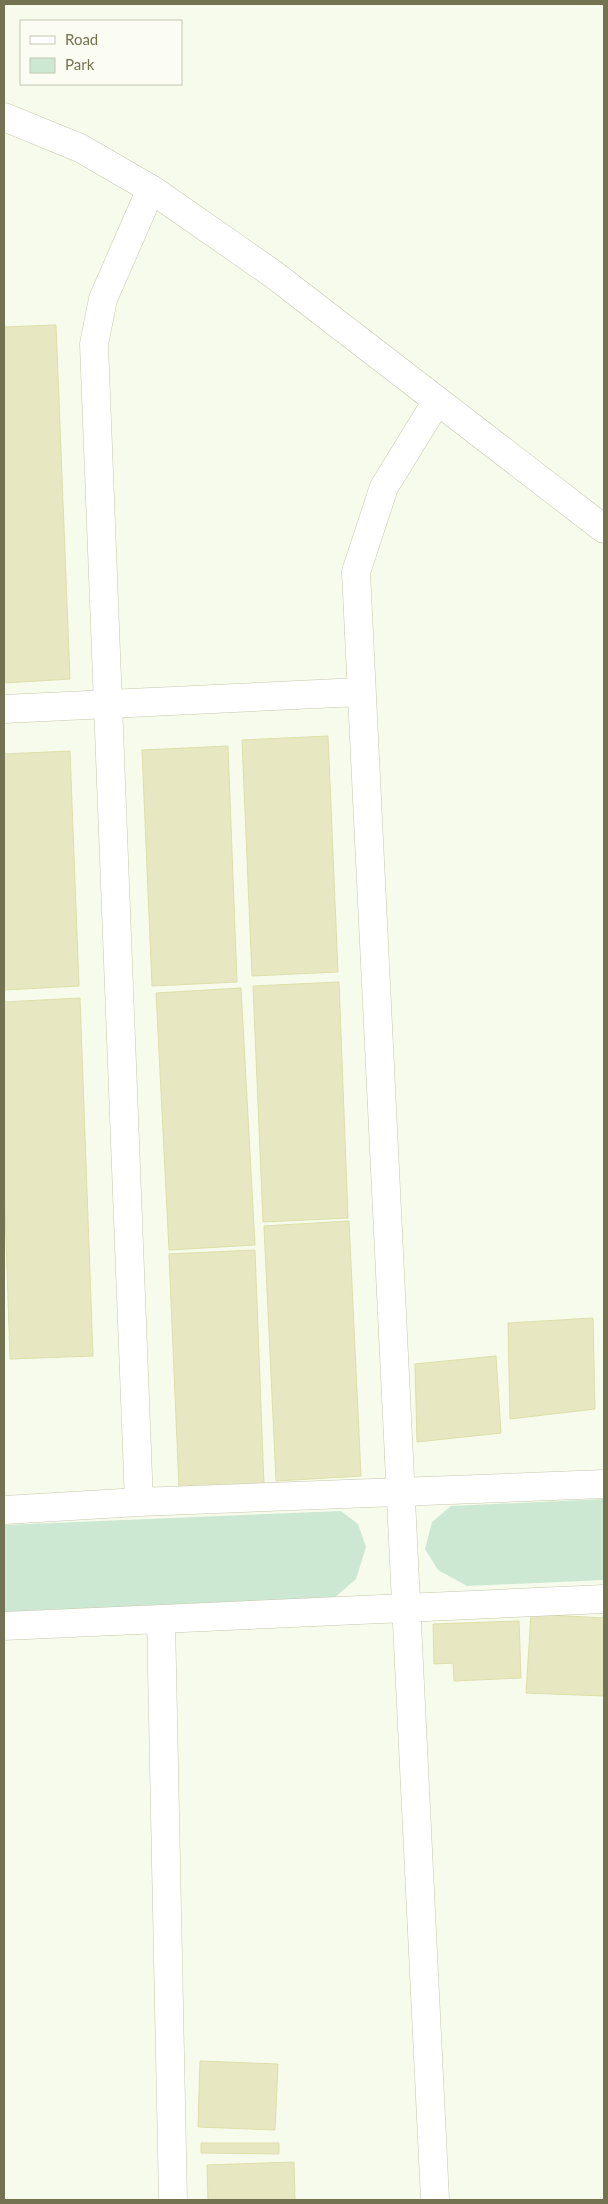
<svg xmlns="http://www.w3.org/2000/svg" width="608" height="2204" font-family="Lato,sans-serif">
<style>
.green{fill:#cce8d2}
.building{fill:#e7e8c2;stroke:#dedea9}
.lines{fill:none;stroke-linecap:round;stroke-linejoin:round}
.minor-casing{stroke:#c6c7ad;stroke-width:29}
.minor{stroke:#fff;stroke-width:28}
</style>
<rect width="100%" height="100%" fill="#f7fbec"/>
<path class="green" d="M604 1499V1580L467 1586 438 1570 425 1549 432 1522 451 1506Z
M341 1511 358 1524 366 1547 356 1579 334 1598 4 1612V1525Z"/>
<path class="building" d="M56 325 70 679 4 683V327Z
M328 736 338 972 252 976 242 740Z
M228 746 237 982 152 986 142 750Z
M70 751 79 986 4 990V754Z
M339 982 348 1218 263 1222 253 986Z
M241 988 255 1245 169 1250 156 993Z
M80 998 93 1356 10 1359 4 1179V1002Z
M349 1221 361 1476 276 1481 264 1226Z
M255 1250 264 1485 179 1489 169 1254Z
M593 1318 595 1409 510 1419 508 1323Z
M496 1356 501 1433 417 1442 415 1364Z
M531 1614 604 1618V1696L526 1693Z
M519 1621 521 1678 454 1681 453 1663 434 1664 433 1624Z
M200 2061 278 2064 275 2130 198 2127Z
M201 2143H279V2154L201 2153Z
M294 2162 295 2200H208L207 2165Z"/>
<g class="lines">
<g class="minor-casing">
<path id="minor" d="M4 117 80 148 151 189 273 274 604 529
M4 709 360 692
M139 1502 94 344 103 299 151 189
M4 1510 139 1502 604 1484
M161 1620 173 2200
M4 1626 604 1599
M435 2200 356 572 384 487 437 401"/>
</g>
<use href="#minor" class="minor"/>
</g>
<rect width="608" height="2204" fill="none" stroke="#747351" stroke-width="10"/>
<rect x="20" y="20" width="162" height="65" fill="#fbfdf3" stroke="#c5c6b2"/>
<rect x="30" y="36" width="25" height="8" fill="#ffffff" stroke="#c5c6b2"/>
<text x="65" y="45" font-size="15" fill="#747351">Road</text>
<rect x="30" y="58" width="25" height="15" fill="#cce8d2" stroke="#c5c6b2"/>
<text x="65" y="70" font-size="15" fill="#747351">Park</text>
</svg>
